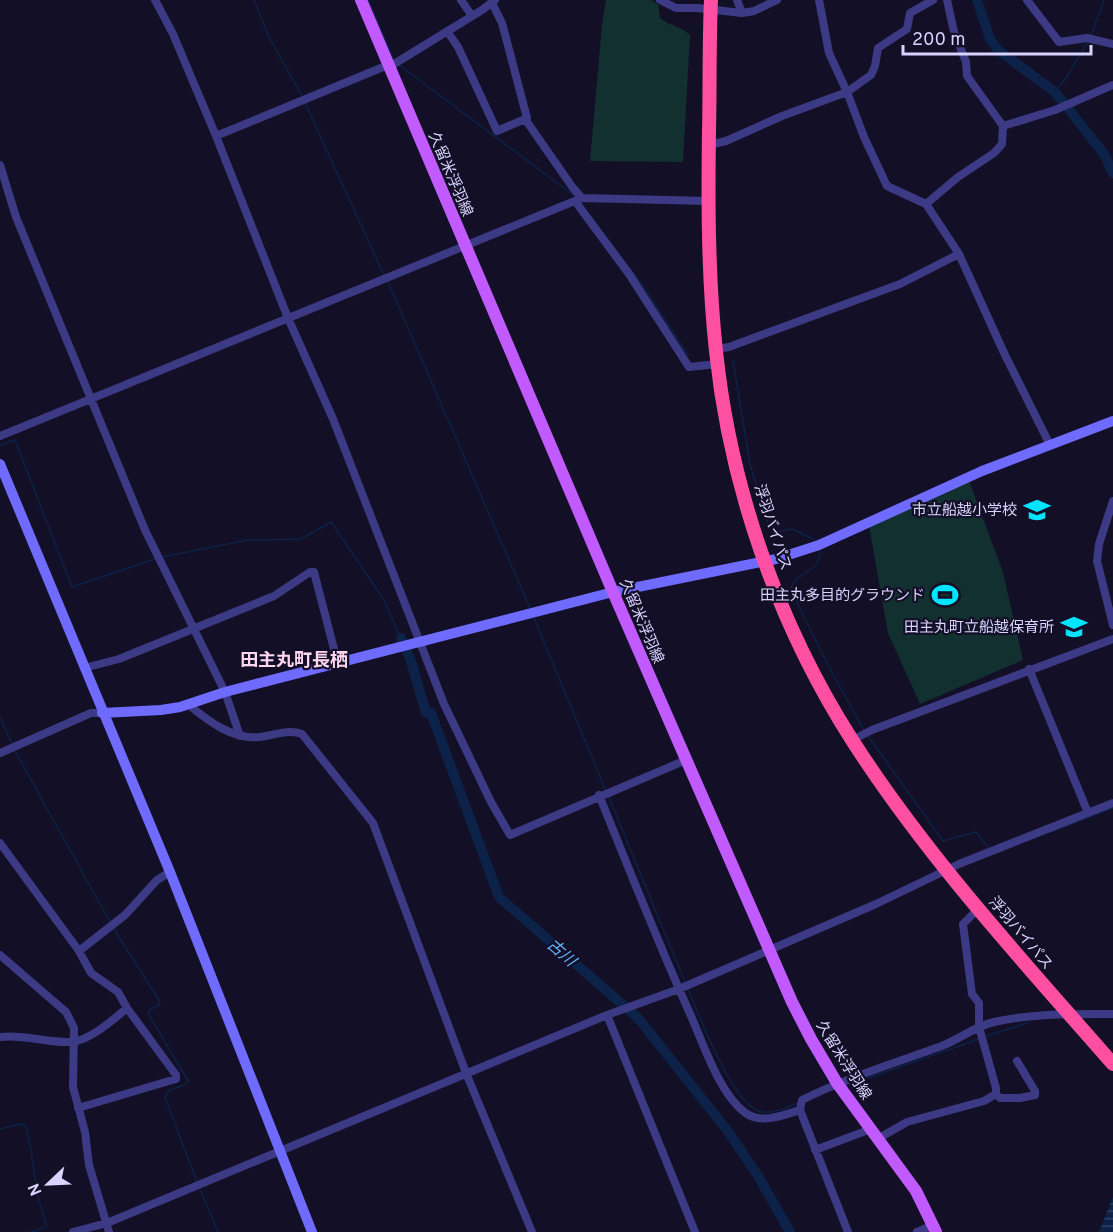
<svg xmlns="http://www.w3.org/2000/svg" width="1113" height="1232" font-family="Overpass,'Noto Sans JP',sans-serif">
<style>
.green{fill:#12302f}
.water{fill:url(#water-rules)}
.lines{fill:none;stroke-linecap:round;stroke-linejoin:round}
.stream{stroke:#0c2248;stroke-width:1.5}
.river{stroke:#0c2248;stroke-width:10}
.street{stroke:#3d3a85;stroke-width:8}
.secondary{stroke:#6f6bff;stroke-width:10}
.primary{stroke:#c25bff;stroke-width:12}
.highway{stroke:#ff4fa3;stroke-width:14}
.labels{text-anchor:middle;stroke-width:4.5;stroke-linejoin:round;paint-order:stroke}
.street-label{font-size:15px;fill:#d9d4ff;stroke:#130f26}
.poi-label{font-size:15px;fill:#d9d4ff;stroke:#130f26;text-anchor:end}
.water-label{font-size:16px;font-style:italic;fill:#62b6ff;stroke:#130f26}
.quarter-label{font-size:18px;font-weight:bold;fill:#ffd6f0;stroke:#130f26}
</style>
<defs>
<pattern id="water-rules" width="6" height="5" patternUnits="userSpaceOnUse" patternTransform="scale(1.5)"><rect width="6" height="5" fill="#0c2248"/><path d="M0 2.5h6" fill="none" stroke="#2f4163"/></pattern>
</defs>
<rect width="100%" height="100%" fill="#130f26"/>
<path class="green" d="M606 0H651L658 4 660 18C671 27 678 24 690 35L683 162 590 161 602 25Z
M969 481 1003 572 1023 660 920 704 888 633 869 526Z"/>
<path class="water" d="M1113 1197V1232H1099Z"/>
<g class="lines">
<path class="stream" d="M254 0 269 37 303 98
M368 0 394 60
M1091 36 1104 0
M399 65 576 197
M1055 92 1066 78 1087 43
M305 103 384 275
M593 220 641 283 688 355
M388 282 530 608
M733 361 750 464 769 527 775 532 792 529 815 540
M0 445 15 440 72 587 155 559
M820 551C820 574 798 570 791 588 812 637 837 683 864 730
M162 557 248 540 301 539 331 522 384 600 401 638
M534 618 606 791
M0 717 12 744
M868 736 943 841 976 832 988 847
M15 751 110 922
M608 795 685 982
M1050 832 1113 808
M114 929 160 1002 159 1005 151 1009 148 1013 188 1081 186 1084 168 1091 165 1097 197 1182
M688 989C699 1015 733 1107 762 1112 773 1114 788 1107 798 1103
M984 1037C998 1031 1014 1029 1028 1022
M845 1086 979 1039
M0 1129 22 1124H25C31 1142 32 1159 35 1177 37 1193 41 1209 46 1224V1227L31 1232
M200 1189 218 1232"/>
<path class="river" d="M977 0 990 39 998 50 1055 92 1104 154 1113 173
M401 638 411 661 426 713H431L499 897 638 1018 727 1130 758 1176 790 1232"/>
<path class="street" d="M155 0 173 34 216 136 288 318 333 419 444 704 491 802 510 835 686 760
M461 0 472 16
M660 0 676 8H697L742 13 754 11 777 0
M737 0 742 13
M819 0 829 53 847 92 864 137 887 186 926 204 959 254 1005 355 1050 445
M1027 0 1059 42 1087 38 1113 44
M492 3 502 23 527 118 525 119 573 188 582 198
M447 31 458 47 497 131 525 119
M1003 126 1055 110 1113 85
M216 136 388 65 394 64 482 10 495 0
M709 145 726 141 782 116 847 92 871 75 875 66 878 48 907 29 910 13 933 0
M0 165 16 217 145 530 225 692 240 736
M575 201 629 274 689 367 717 364
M926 204 958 177 994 153 1002 144 1003 126 967 76 966 62 954 32 947 0
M716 349 729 347 900 284 959 254
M0 436 582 198 708 201
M1113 501 1099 544 1097 561 1113 625
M84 668 119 659 274 596 310 572H314L335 653 342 662
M1029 669 1088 813
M189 705C208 721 233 740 260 737 274 735 288 729 302 734L373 823 466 1073 532 1232
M852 740 872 730 1113 639
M0 753 91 713H102
M599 795C629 869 658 943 691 1016 704 1045 720 1096 747 1114 763 1124 784 1115 800 1110
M0 843 79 951 91 973 118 992 127 1008 176 1075V1079L169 1081 78 1108
M79 951 125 915 157 880 170 872
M0 955 66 1012 74 1028 73 1087 85 1132 89 1165 109 1232
M607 1015 695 1232
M0 1037C24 1034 47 1043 71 1042 89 1041 113 1020 127 1008
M996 1094 1000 1098H1020L1035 1095V1091L1017 1061
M879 1138 907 1122 984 1101 996 1094V1088L979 1027V1003L972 994 963 924 979 908
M815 1150 871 1129
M73 1232 107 1223 607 1015 679 989 876 904 959 864 1113 803
M848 1232 800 1110 802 1100C848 1077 896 1063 944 1045 961 1038 976 1026 994 1022 1033 1013 1073 1014 1113 1014
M917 1232 933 1225"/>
<path class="secondary" d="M0 464 170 872 312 1232
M102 713 161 710 180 707 225 692 613 592 776 559 819 545 982 471 1113 421"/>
<path class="primary" d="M361 0 613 592 792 1002 811 1039 837 1083 916 1191 936 1232"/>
<path class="highway" d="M711 0C709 43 710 87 709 131 708 204 708 278 716 351 730 487 778 624 852 740 927 857 1022 960 1113 1064"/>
</g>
<defs>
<g id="school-bare" transform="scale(2.07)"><path d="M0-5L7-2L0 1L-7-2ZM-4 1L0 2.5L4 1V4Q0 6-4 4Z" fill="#00e5ff" stroke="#130f26" stroke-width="2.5" paint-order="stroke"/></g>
<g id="stadium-bare" transform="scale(2.07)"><path d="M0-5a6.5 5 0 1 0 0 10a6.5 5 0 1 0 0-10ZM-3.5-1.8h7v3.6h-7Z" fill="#00e5ff" stroke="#130f26" stroke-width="2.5" paint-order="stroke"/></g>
</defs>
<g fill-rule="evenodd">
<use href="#school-bare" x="1037" y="510"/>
<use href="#stadium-bare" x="945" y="595"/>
<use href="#school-bare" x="1074" y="627"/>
</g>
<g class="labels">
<g class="street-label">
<text transform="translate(451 174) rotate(67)" y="5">久留米浮羽線</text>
<text transform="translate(773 527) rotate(72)" y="5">浮羽バイパス</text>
<text transform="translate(642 621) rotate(67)" y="5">久留米浮羽線</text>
<text transform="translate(1021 933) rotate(50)" y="5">浮羽バイパス</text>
<text transform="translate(844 1060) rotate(58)" y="5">久留米浮羽線</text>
</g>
<g class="poi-label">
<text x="1017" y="515">市立船越小学校</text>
<text x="925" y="600">田主丸多目的グラウンド</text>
<text x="1054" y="632">田主丸町立船越保育所</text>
</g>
<g class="water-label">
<text transform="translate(562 952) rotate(41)" y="6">古川</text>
</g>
<g class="quarter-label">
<text x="294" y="666">田主丸町長栖</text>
</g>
</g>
<g transform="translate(48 1184) rotate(247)" stroke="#130f26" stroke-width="4.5" paint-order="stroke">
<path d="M0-4.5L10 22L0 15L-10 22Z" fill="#d9d4ff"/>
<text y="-9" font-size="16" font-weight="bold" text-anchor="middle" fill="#d9d4ff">N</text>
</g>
<path d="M903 45v9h188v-9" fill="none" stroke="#d9d4ff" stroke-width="3"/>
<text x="912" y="45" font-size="18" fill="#d9d4ff" stroke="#130f26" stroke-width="4.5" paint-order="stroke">200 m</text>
</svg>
